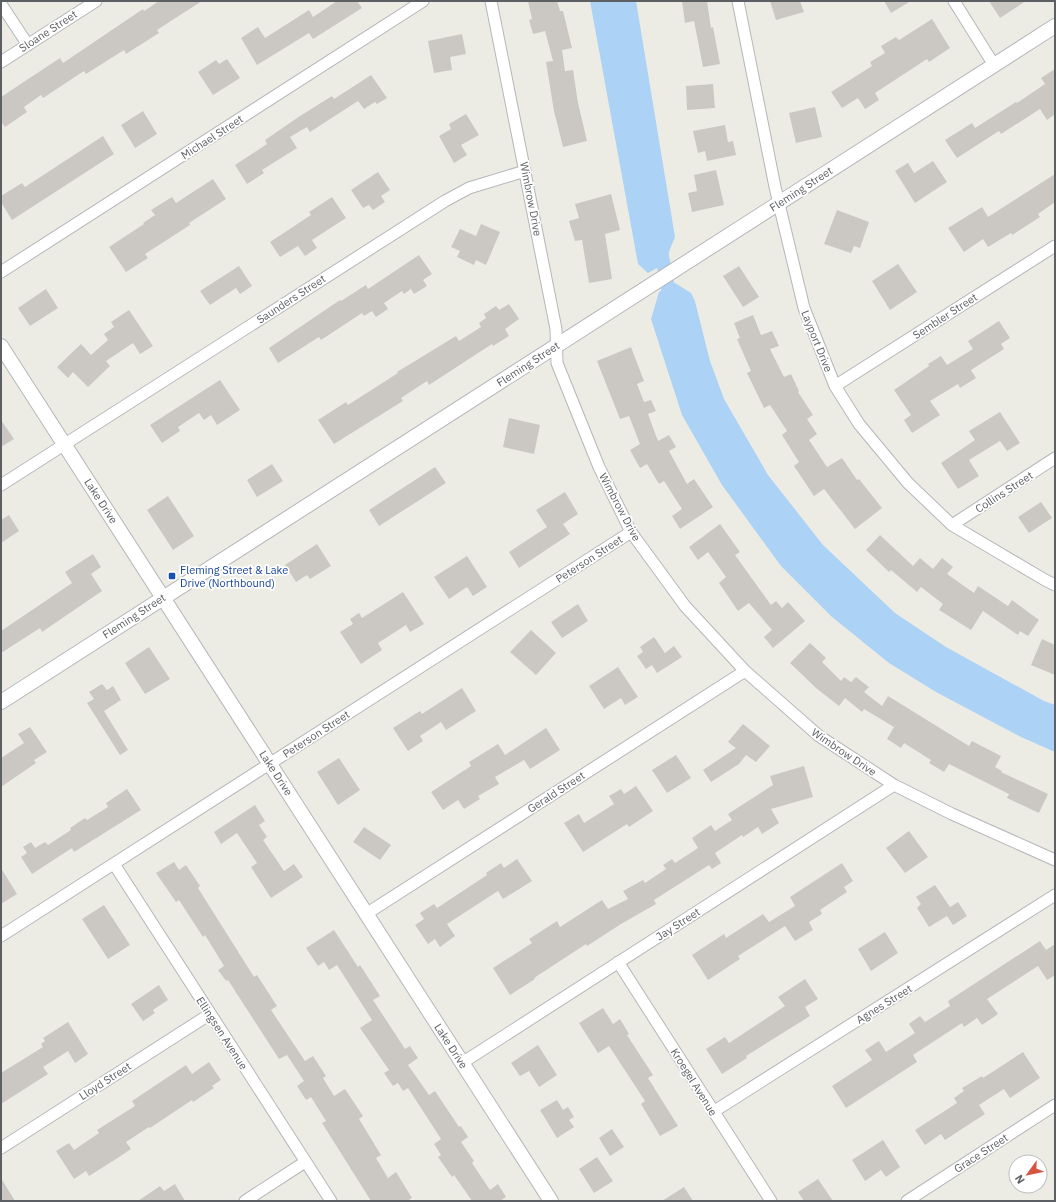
<svg xmlns="http://www.w3.org/2000/svg" width="1056" height="1202" font-family="'IBM Plex Sans',sans-serif">
<style>
.water{fill:#acd2f6}
.lines{fill:none;stroke-linecap:round;stroke-linejoin:round}
.canal{stroke:#acd2f6;stroke-width:14}
.building{fill:#cbc8c3}
.minor-casing{stroke:#b5b6ba;stroke-width:13}
.tertiary-casing{stroke:#b5b6ba;stroke-width:16}
.minor{stroke:#fff;stroke-width:11}
.tertiary{stroke:#fff;stroke-width:14}
.transit-dot{fill:#1a4fb4;stroke:#fff;stroke-width:1.5}
.labels{text-anchor:middle;stroke-width:3.5;stroke-linejoin:round;paint-order:stroke}
.street-label{font-size:11px;fill:#5c5f63;stroke:#fff}
.transit-label{font-size:11px;fill:#164399;stroke:#fff;text-anchor:start}
</style>
<rect width="100%" height="100%" fill="#edece4"/>
<path class="water" d="M590 1H636L675 237 664 264 648 273 638 264Z
M675 283 691 293 695 301 710 361 724 399 768 475 823 545 895 613 946 647 1044 701 1055 705V752L1021 737 936 692 889 663 832 617 781 566 722 485 682 415 651 319 659 292Z"/>
<g class="lines">
<path class="canal" d="M660 245 671 305"/>
</g>
<path class="building" d="M159 1H202L157 30 159 33 126 54 124 50 86 74 84 71 43 98 41 95 24 107 27 112 5 127 1 121V97L60 58 63 63 143 9 144 11Z
M337 1H357L362 8 313 39 309 33 257 65 241 38 258 27 265 38 309 10 313 17Z
M528 1H557L560 11H563L572 48 562 50 565 71 573 70 578 103 587 141 563 147 554 111 546 62 553 61 545 31 533 34 529 20 532 19Z
M682 1H707L711 28 713 27 720 64 703 67 694 21 685 23Z
M770 1H800L804 12 776 20Z
M884 1H911L891 13Z
M989 1H1026L1000 18Z
M932 19 950 48 929 62 927 59 875 93 879 100 865 109 858 98 842 108 831 92 872 66 870 62 885 53 881 46 896 37 899 40Z
M462 34 466 54 450 57 452 70 434 73 428 41Z
M227 59 240 78 213 95 198 72 216 60 219 64Z
M1055 69V114L1047 120 1040 109 1001 134 999 131 957 158 945 140 972 123 975 128 1016 102 1017 103 1045 84 1041 78Z
M371 75 387 98 377 104 375 102 364 109 358 101 310 132 307 127 290 137 297 148 262 170 264 173 247 184 235 165 267 144 265 140 300 116 332 96 334 99Z
M713 84 715 108 687 110 686 86Z
M815 107 822 137 796 143 789 113Z
M143 111 157 134 135 148 121 125Z
M466 114 479 135 461 145 467 155 454 163 439 136 451 129 449 124Z
M725 125 728 142 733 141 736 155 707 161 705 151 698 153 693 131Z
M103 136 114 154 12 220 1 202V196L22 183 25 187Z
M933 161 947 182 915 203 895 171 908 163 914 173Z
M716 170 724 205 692 212 688 193 697 191 694 175Z
M378 172 390 190 381 196 385 202 373 210 369 205 363 208 351 190Z
M1055 174V202L1038 214 1040 217 1012 235 1011 233 988 247 983 239 964 252 948 228 982 207 988 217Z
M213 179 226 199 189 223 190 225 145 254 148 258 126 272 109 247 144 224 143 223 155 215 151 210 172 197 176 203Z
M611 194 620 230 605 234 612 279 589 283 582 240 575 241 569 221 579 218 575 204Z
M332 197 346 218 312 240 317 248 305 256 298 246 280 257 270 242 311 215 309 212Z
M837 210 869 222 860 248 854 246 851 253 824 244Z
M481 224 500 232 486 265 476 260 474 265 457 257 460 251 451 247 460 229 476 236Z
M419 255 432 274 423 280 427 286 414 294 411 289 404 294 402 291 384 303 388 309 376 317 372 311 364 316 362 313 321 340 319 337 278 363 269 348 340 300 341 301 366 285 368 289Z
M898 264 917 292 890 310 872 281Z
M239 266 252 286 240 294 236 288 210 305 200 291Z
M739 266 759 297 743 307 723 276Z
M46 289 58 308 30 326 18 308Z
M509 304 519 319 505 329 509 336 493 346 492 344 429 385 427 381 401 398 403 401 334 444 318 420 346 402 348 405 398 373 397 372 456 336 459 341 481 327 479 323 486 318 484 314 496 306 499 310Z
M129 310 153 346 140 354 133 343 106 361 110 366 88 387 73 372 68 378 57 367 81 344 91 355 108 340 104 334 114 327 111 322Z
M753 315 761 335 772 331 779 346 770 349 784 377 791 374 799 391 798 392 813 415 807 419 817 434 809 440 827 467 842 458 857 480 859 479 882 508 855 529 824 489 814 496 794 466 799 462 782 435 787 431 770 405 764 408 747 373 751 371 737 339 740 338 734 323Z
M999 321 1010 338 1001 344 1004 349 971 370 976 378 960 388 958 384 930 401 940 415 912 433 904 420 911 415 894 390 929 366 928 364 941 356 947 365 973 349 968 341Z
M631 347 644 381 637 384 644 402 651 400 656 411 648 414 658 441 669 435 676 447 669 451 687 484 694 479 713 507 680 529 672 516 682 509 664 481 659 484 647 464 640 468 630 450 640 444 629 416 620 419 597 361Z
M220 380 240 410 217 425 211 415 204 420 199 413 178 427 180 431 162 443 150 425Z
M1000 412 1020 443 1007 451 1000 441 969 460 979 476 958 489 941 463 975 440 969 431Z
M509 418 540 425 534 454 503 447Z
M1 420 14 439 1 447Z
M272 464 283 481 257 497 247 480Z
M435 467 446 483 379 526 369 510Z
M565 492 578 514 563 524 570 534 519 568 509 552 547 527 536 510Z
M168 496 194 536 173 550 147 510Z
M1041 502 1052 518 1029 533 1018 517Z
M9 515 19 531 1 543V520Z
M720 524 740 552 735 555 771 605 776 601 782 608 788 602 805 621 773 648 764 637 772 630 749 603 738 611 719 583 726 577 708 552 698 560 689 547Z
M880 535 913 566 920 558 933 569 942 558 953 567 947 574 974 593 978 586 1008 606 1012 600 1039 620 1028 636 1020 631 1018 635 983 611 971 630 939 610 943 604 921 587 917 592 891 570 889 572 866 550Z
M317 544 331 566 310 579 307 575 296 582 285 565Z
M93 554 101 567 91 574 102 591 42 632 40 628 1 653V631L72 583 65 572Z
M467 556 487 587 473 596 467 587 449 599 434 577Z
M403 592 424 624 410 632 406 625 378 643 382 650 361 664 340 632 353 624 350 619 359 613 362 618Z
M578 604 588 621 562 638 551 622Z
M531 630 556 653 536 675 510 652Z
M654 637 665 653 674 646 682 657 657 673 652 665 646 669 637 656 643 652 640 647Z
M1042 639 1055 645V675L1031 665Z
M810 643 826 658 822 662 841 681 844 677 851 682 856 677 869 687 864 692 882 706 888 696 969 746 972 741 1001 756 995 767 1002 771 1001 772 1048 794 1039 813 1007 798 1009 794 949 764 944 772 929 763 931 760 904 743 901 748 887 739 894 727 864 709 862 712 845 698 839 706 816 688 790 663Z
M149 647 170 679 145 694 125 663Z
M618 667 638 697 625 705 621 698 604 709 589 686Z
M102 684 107 690 113 686 121 700 104 711 128 750 120 755 87 703 94 699 89 692Z
M462 688 476 711 446 730 441 722 420 736 423 741 408 751 393 728 420 711 422 714Z
M743 724 770 746 756 762 746 755 739 764 711 782 703 770 736 748 728 742Z
M30 727 47 752 34 760 36 763 1 787V758L24 743 18 734Z
M546 728 560 750 530 769 524 760 495 777 499 784 478 796 480 799 464 809 458 800 443 810 431 792 471 766 469 762 498 744 505 755Z
M676 755 691 778 667 793 652 770Z
M339 758 360 790 338 805 317 772Z
M804 766 813 797 771 809 779 823 762 834 758 827 743 837 742 835 715 853 721 863 712 869 709 865 654 900 656 904 621 924 587 946 586 944 534 978 535 979 510 995 493 968 532 943 529 939 557 921 560 927 602 900 608 909 628 899 623 891 643 880 645 883 666 869 663 865 672 859 675 863 698 848 692 838 711 825 715 831 732 820 728 814 773 785 770 776Z
M636 786 653 811 629 827 627 824 583 852 564 823 579 814 584 823 614 804 609 796 621 789 624 794Z
M127 789 141 810 74 852 72 848 32 874 21 857 27 853 23 847 31 842 35 848 45 842 48 845 71 830 70 828 85 818 87 820 108 807 106 803Z
M255 805 265 821 259 825 267 837 263 840 284 871 294 864 303 877 271 898 251 867 257 863 237 833 221 844 214 832Z
M364 827 391 845 380 860 353 842Z
M909 831 928 857 905 873 886 848Z
M517 859 532 881 503 899 498 891 447 924 455 936 440 947 435 939 428 944 415 925 424 919 420 913 434 904 437 908 487 875 486 873 501 863 504 868Z
M174 862 179 870 186 865 200 886 198 888 254 977 257 975 277 1006 271 1010 305 1061 313 1056 326 1076 323 1078 334 1096 345 1089 363 1116 359 1119 381 1155 376 1158 388 1178 396 1172 412 1198 407 1201H371L322 1123 326 1121 311 1097 306 1100 297 1086 304 1081 287 1055 279 1059 228 980 226 981 218 970 224 966 205 935 203 937 179 900 176 902 156 873Z
M842 863 853 881 844 887 847 892 820 910 822 914 809 922 813 930 795 941 785 926 738 956 740 959 708 980 692 955 724 934 726 938 763 914 769 922 795 906 790 897Z
M1 868 17 894 1 904Z
M935 885 950 907 958 902 967 916 953 925 947 916 929 927 917 908 921 904 916 897Z
M104 905 130 945 108 959 82 919Z
M334 930 358 967 360 965 380 996 373 1000 405 1049 410 1046 418 1058 408 1065 429 1095 435 1091 459 1127 461 1126 468 1137 461 1142 474 1161 472 1163 490 1190 498 1184 506 1197 500 1201H472L454 1175 452 1177 438 1157 441 1155 434 1144 441 1139 408 1088 403 1091 398 1083 393 1086 384 1073 389 1070 360 1028 372 1020 337 965 329 970 324 962 318 966 306 948Z
M885 932 898 953 871 971 858 949Z
M1040 941 1046 950 1055 944V975L1047 980 1038 966 987 999 998 1014 982 1025 977 1018 964 1027 962 1023 913 1055 917 1062 846 1108 832 1086 872 1060 865 1050 879 1041 886 1052 915 1033 909 1024 920 1016 925 1022 950 1006 948 1001Z
M805 979 818 999 805 1007 810 1016 746 1056 747 1058 722 1074 706 1049 725 1037 729 1043 785 1006 778 997Z
M159 985 168 1000 153 1010 155 1013 143 1021 131 1004Z
M603 1008 613 1024 620 1019 629 1034 627 1035 653 1075 648 1078 678 1126 660 1136 641 1104 645 1101 609 1046 598 1053 579 1023Z
M68 1022 88 1054 75 1063 68 1051 43 1067 48 1074 1 1104V1073L43 1047 41 1044 45 1041 43 1038Z
M538 1045 557 1075 539 1087 529 1071 520 1076 511 1063Z
M1023 1052 1040 1078 1010 1098 1004 1089 979 1105 985 1114 945 1140 941 1134 925 1145 915 1130 957 1103 954 1098 964 1091 962 1088 982 1076 983 1078Z
M209 1062 221 1080 212 1086 214 1088 193 1102 192 1100 150 1128 149 1127 126 1142 131 1149 116 1159 89 1176 86 1171 74 1179 56 1151 69 1143 74 1150 99 1133 97 1130 135 1106 132 1101 186 1065 192 1074Z
M557 1100 563 1110 568 1107 574 1117 569 1120 574 1127 557 1138 540 1110Z
M612 1129 624 1147 610 1156 599 1138Z
M883 1140 900 1167 886 1177 881 1170 865 1181 852 1160Z
M597 1157 613 1181 594 1193 579 1169Z
M1 1178 15 1201H1Z
M818 1179 833 1201H804L798 1192Z
M175 1184 185 1201H138L160 1186 164 1191Z
M684 1187 693 1201H662Z"/>
<g class="lines">
<g class="minor-casing">
<path id="minor" d="M491 1 556 329 557 363 599 467 631 532 685 606 745 671 819 736 894 785 952 814 1055 860
M738 1 775 187 804 308 835 386 859 424 908 483 952 525 1045 580 1055 585
M954 1 994 65
M1 4 28 45
M1 62 96 1
M1 272 423 1
M835 386 1055 246
M1 485 445 201 469 188 525 171
M952 525 1055 458
M114 864 331 1201
M366 914 745 671
M1 936 631 532
M618 962 771 1201
M462 1063 894 785
M713 1112 1055 895
M1 1148 210 1014
M245 1201 305 1162
M907 1201 1055 1105"/>
</g>
<g class="tertiary-casing">
<path id="tertiary" d="M1 346 551 1201
M1 702 1055 26"/>
</g>
<use href="#minor" class="minor"/>
<use href="#tertiary" class="tertiary"/>
</g>
<rect class="transit-dot" x="168" y="572" width="8" height="8" rx="2"/>
<g class="labels">
<g class="street-label">
<text transform="translate(48 31) rotate(-33)" y="4">Sloane Street</text>
<text transform="translate(212 137) rotate(-33)" y="4">Michael Street</text>
<text transform="translate(801 189) rotate(-33)" y="4">Fleming Street</text>
<text transform="translate(531 199) rotate(79)" y="4">Wimbrow Drive</text>
<text transform="translate(291 299) rotate(-33)" y="4">Saunders Street</text>
<text transform="translate(945 316) rotate(-33)" y="4">Sembler Street</text>
<text transform="translate(817 341) rotate(68)" y="4">Layport Drive</text>
<text transform="translate(528 364) rotate(-33)" y="4">Fleming Street</text>
<text transform="translate(1004 492) rotate(-33)" y="4">Collins Street</text>
<text transform="translate(101 501) rotate(57)" y="4">Lake Drive</text>
<text transform="translate(620 507) rotate(62)" y="4">Wimbrow Drive</text>
<text transform="translate(589 559) rotate(-33)" y="4">Peterson Street</text>
<text transform="translate(134 616) rotate(-33)" y="4">Fleming Street</text>
<text transform="translate(316 734) rotate(-33)" y="4">Peterson Street</text>
<text transform="translate(844 752) rotate(34)" y="4">Wimbrow Drive</text>
<text transform="translate(276 773) rotate(57)" y="4">Lake Drive</text>
<text transform="translate(556 792) rotate(-33)" y="4">Gerald Street</text>
<text transform="translate(678 924) rotate(-33)" y="4">Jay Street</text>
<text transform="translate(884 1004) rotate(-32)" y="4">Agnes Street</text>
<text transform="translate(222 1033) rotate(57)" y="4">Ellingsen Avenue</text>
<text transform="translate(451 1046) rotate(57)" y="4">Lake Drive</text>
<text transform="translate(105 1081) rotate(-33)" y="4">Lloyd Street</text>
<text transform="translate(694 1082) rotate(58)" y="4">Kroegel Avenue</text>
<text transform="translate(981 1153) rotate(-33)" y="4">Grace Street</text>
</g>
<g class="transit-label">
<text x="180" y="574">Fleming Street &amp; Lake<tspan x="180" dy="13">Drive (Northbound)</tspan></text>
</g>
</g>
<rect width="1056" height="1202" fill="none" stroke="#5c5f63" stroke-width="4"/>
<g transform="translate(1028 1174) rotate(237)"><circle r="19" fill="#ffffff" stroke="#bebfc1"/>
<path d="M0-3L7 15L0 10L-7 15Z" fill="#d75441"/>
<text y="-6" font-size="11" font-weight="bold" text-anchor="middle" fill="#5c5f63">N</text>
</g>
</svg>
